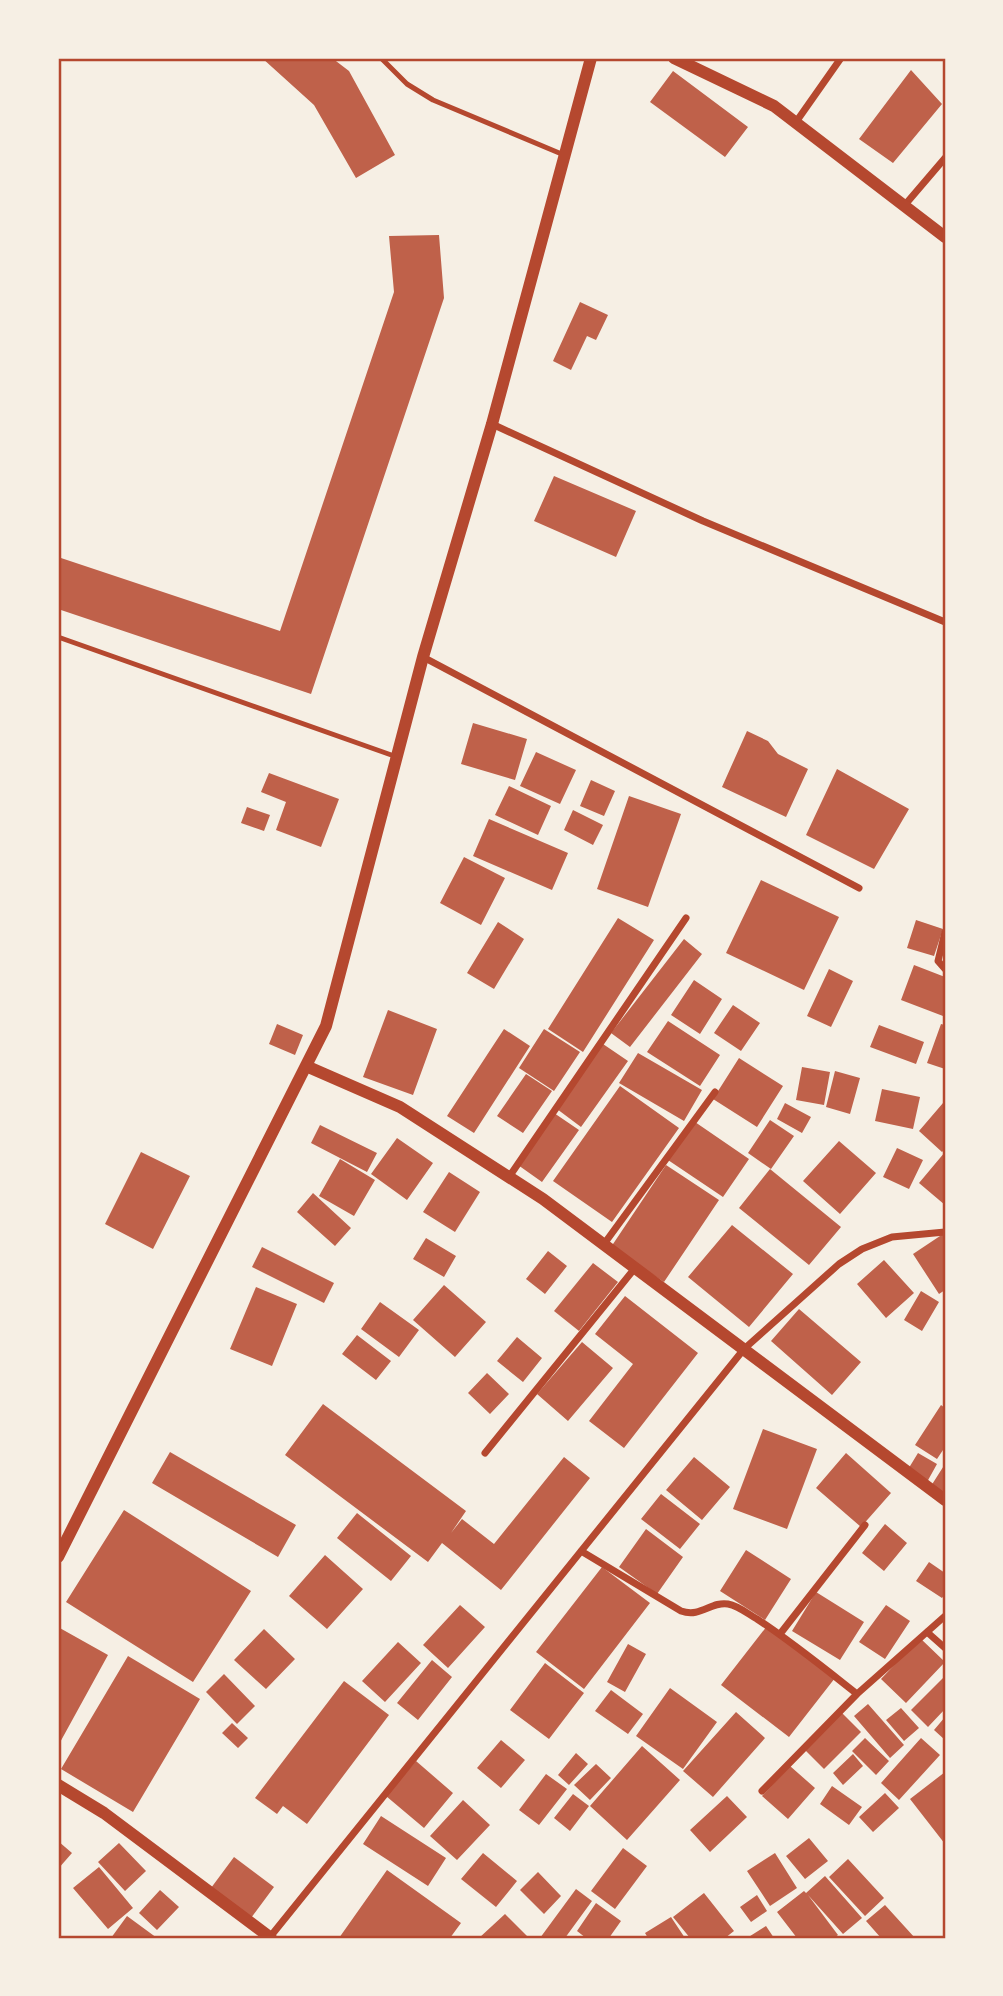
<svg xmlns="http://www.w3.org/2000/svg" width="1003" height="1996" font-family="Barlow,sans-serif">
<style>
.building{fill:#bf614a}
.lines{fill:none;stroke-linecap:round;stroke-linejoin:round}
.service{stroke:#b5482f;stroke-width:5}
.minor{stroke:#b5482f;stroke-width:7}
.tertiary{stroke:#b5482f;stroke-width:12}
.neatline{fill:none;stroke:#b5482f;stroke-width:2.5}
</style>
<rect width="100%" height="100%" fill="#f6efe4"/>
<path class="building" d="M262 58H332L349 71 395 155 356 178 314 105Z
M911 70 942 104 893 163 859 139Z
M673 71 748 127 725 157 650 102Z
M439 235 444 298 311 694 58 609V557L280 631 394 292 389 236Z
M580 302 608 315 596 340 587 336 571 370 553 361Z
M554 476 636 511 616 557 534 521Z
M473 723 527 739 515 780 461 764Z
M747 731 768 741 778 754 808 769 786 817 722 787Z
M536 752 576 770 560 804 520 786Z
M837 769 909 809 874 869 806 835Z
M269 773 339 799 321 847 276 830 286 802 261 792Z
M591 780 615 791 604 816 580 806Z
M509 786 551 806 538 835 495 815Z
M629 796 681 814 648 907 597 889Z
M247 807 270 815 264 831 241 823Z
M573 810 603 825 593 845 564 830Z
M489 819 568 853 552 890 473 856Z
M464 857 505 878 481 925 440 903Z
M761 880 839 917 804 990 726 953Z
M618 918 654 940 583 1052 548 1029Z
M916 920 943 929 934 956 907 948Z
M498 922 524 939 494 989 467 973Z
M684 939 702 954 630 1047 611 1033Z
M914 965 945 977V1010L943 1016 901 1000Z
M829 969 853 981 831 1027 807 1016Z
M694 980 722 999 700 1034 671 1015Z
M733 1005 760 1023 741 1051 714 1033Z
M388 1010 437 1029 413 1095 363 1077Z
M668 1021 720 1055 700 1086 647 1052Z
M277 1024 303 1035 295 1055 269 1044Z
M941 1024 945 1025V1069L927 1063Z
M879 1025 924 1042 916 1064 870 1047Z
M504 1029 530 1046 474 1133 447 1116Z
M544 1029 580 1052 554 1091 519 1068Z
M603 1044 628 1061 581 1127 557 1109Z
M638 1053 702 1090 684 1121 619 1083Z
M739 1058 783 1086 757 1127 713 1099Z
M802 1067 830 1072 824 1105 796 1100Z
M835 1071 860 1078 850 1114 826 1107Z
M526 1074 552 1091 523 1133 497 1116Z
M620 1086 679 1128 612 1222 553 1181Z
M882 1089 920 1097 913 1129 875 1121Z
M785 1103 811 1117 802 1133 777 1119Z
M943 1103 945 1105V1149L942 1152 919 1131Z
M554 1113 579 1130 542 1182 518 1165Z
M770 1120 794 1136 771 1169 748 1153Z
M695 1122 749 1159 723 1197 668 1160Z
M320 1125 377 1153 367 1172 311 1143Z
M397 1138 433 1163 407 1200 371 1174Z
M839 1141 876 1173 840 1214 803 1181Z
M897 1148 923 1160 909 1189 883 1177Z
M141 1152 190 1176 153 1249 105 1224Z
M945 1152V1205L919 1183Z
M340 1159 375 1180 354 1216 319 1196Z
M666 1165 719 1200 664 1282 611 1247Z
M770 1169 841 1227 809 1265 739 1208Z
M449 1172 480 1192 455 1232 423 1212Z
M313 1193 351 1228 335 1246 297 1212Z
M732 1225 793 1274 749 1327 688 1277Z
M943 1234 945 1238V1290L939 1294 913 1254Z
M426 1238 456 1256 444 1277 413 1259Z
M262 1247 334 1283 324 1303 252 1267Z
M548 1251 567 1266 545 1294 526 1279Z
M884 1260 914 1293 886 1318 857 1284Z
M593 1263 618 1282 579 1331 554 1311Z
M444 1285 486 1322 455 1357 413 1320Z
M256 1287 297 1304 272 1366 230 1349Z
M921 1291 939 1302 922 1331 904 1320Z
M625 1296 698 1353 624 1448 589 1421 633 1364 595 1334Z
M380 1302 419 1330 399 1357 361 1329Z
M799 1309 861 1362 832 1395 771 1341Z
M357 1335 391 1361 376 1380 342 1354Z
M517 1337 542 1358 523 1382 497 1361Z
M582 1342 613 1368 568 1421 537 1394Z
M487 1373 509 1394 490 1414 468 1393Z
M323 1404 466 1511 451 1533 462 1519 494 1544 564 1457 590 1478 501 1590 442 1543 428 1562 285 1455Z
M941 1405 945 1408V1447L937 1459 915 1445Z
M763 1429 817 1449 787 1529 733 1509Z
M170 1452 296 1525 278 1557 152 1483Z
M846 1453 891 1493 861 1527 816 1488Z
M918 1453 937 1464 927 1482 907 1471Z
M694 1457 730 1487 702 1520 666 1490Z
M945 1464V1495L931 1486Z
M661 1494 700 1524 680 1549 641 1519Z
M124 1510 251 1591 193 1682 66 1602Z
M357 1513 411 1556 391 1581 337 1538Z
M885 1524 907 1543 884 1571 862 1553Z
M646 1529 683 1557 657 1594 619 1567Z
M746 1550 791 1579 765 1620 720 1591Z
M325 1555 363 1589 327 1629 289 1596Z
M929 1562 945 1573V1594L942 1598 916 1581Z
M602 1567 650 1603 584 1689 536 1652Z
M816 1592 864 1622 840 1660 792 1631Z
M460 1605 485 1627 448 1668 423 1645Z
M886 1605 910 1621 885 1659 859 1642Z
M767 1626 835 1678 789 1737 721 1685Z
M58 1627 108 1655 58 1746Z
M264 1629 295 1659 266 1689 234 1660Z
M920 1638 945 1662 906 1703 881 1679Z
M398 1642 421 1663 385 1702 362 1681Z
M628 1644 646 1654 625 1692 607 1682Z
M128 1656 200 1699 133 1812 61 1769Z
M432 1660 452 1677 418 1720 397 1703Z
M545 1663 584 1693 549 1739 510 1710Z
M224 1674 255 1706 237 1724 206 1692Z
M945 1676V1709L928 1727 911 1710Z
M344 1681 389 1715 307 1824 283 1806 277 1814 255 1798Z
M670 1688 717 1722 683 1769 636 1736Z
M611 1690 643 1714 628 1734 595 1711Z
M868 1704 904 1745 890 1758 854 1716Z
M901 1708 919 1728 904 1741 886 1720Z
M736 1712 765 1738 713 1797 683 1771Z
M842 1713 861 1732 824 1769 805 1750Z
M945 1717V1740L934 1730Z
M232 1723 248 1738 238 1748 222 1733Z
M865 1738 889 1761 876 1775 852 1751Z
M921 1738 940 1755 899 1800 881 1783Z
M501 1740 525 1760 501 1788 477 1768Z
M642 1746 680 1780 627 1840 590 1806Z
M576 1753 588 1764 569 1785 558 1775Z
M853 1754 863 1766 843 1785 833 1773Z
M416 1761 453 1793 424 1828 386 1796Z
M596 1764 611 1778 590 1800 574 1785Z
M790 1766 815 1788 788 1819 762 1796Z
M945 1772V1844L910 1799Z
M546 1774 567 1789 539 1825 519 1810Z
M832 1786 862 1807 849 1825 820 1804Z
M885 1793 899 1808 873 1832 859 1817Z
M573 1794 589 1806 570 1831 554 1818Z
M727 1796 747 1817 710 1852 690 1830Z
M463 1800 490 1825 457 1860 430 1836Z
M381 1816 446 1858 428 1886 363 1844Z
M809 1838 828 1861 805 1879 786 1856Z
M58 1841 72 1853 58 1869Z
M119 1843 146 1871 125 1891 98 1862Z
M623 1848 647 1866 615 1909 591 1891Z
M483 1853 517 1881 496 1907 461 1879Z
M775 1853 797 1888 770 1906 747 1871Z
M234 1857 274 1887 251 1918 211 1888Z
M848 1859 884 1898 865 1916 829 1877Z
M99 1867 133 1908 108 1929 73 1888Z
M387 1870 461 1923 450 1938H339Z
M538 1872 561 1896 544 1914 520 1890Z
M825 1876 862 1918 843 1934 808 1895 838 1935 834 1938H797L777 1912 804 1891 806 1893Z
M576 1889 592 1901 565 1938H540Z
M160 1890 179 1907 157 1930 139 1913Z
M704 1893 734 1931 725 1938H690L673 1917Z
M757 1895 767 1911 751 1922 740 1907Z
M596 1903 621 1921 609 1938H586L577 1931Z
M885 1905 915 1938H881L866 1921Z
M505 1914 529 1938H479Z
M127 1916 157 1938H111Z
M671 1917 685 1938H648L645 1933Z
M766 1926 774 1938H747Z"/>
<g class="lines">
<path class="service" d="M381 58 407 84 433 100 564 155
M58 637 397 757"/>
<path class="minor" d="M796 122 841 58
M904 206 945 158
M492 424 703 521 945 622
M423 657 859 888
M945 932 938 961 945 969
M509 1177 686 918
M604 1244 715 1092
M485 1453 635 1268
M581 1551 681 1611C701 1618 711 1601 728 1604 739 1606 748 1614 757 1619 792 1642 824 1668 857 1694
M927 1632 945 1648
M780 1634 865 1525
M762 1791 857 1694 945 1616
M270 1937 744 1349 839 1264 862 1249 892 1237 945 1232"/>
<path class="tertiary" d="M674 58 774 106 945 237
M306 1066 400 1107 543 1199 945 1500
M58 1557 326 1026 423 657 492 424 591 58
M58 1785 104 1813 271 1938"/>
</g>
<rect width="1003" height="1996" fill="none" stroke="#f6efe4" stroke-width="119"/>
<rect x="60" y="60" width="884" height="1877" class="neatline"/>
</svg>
